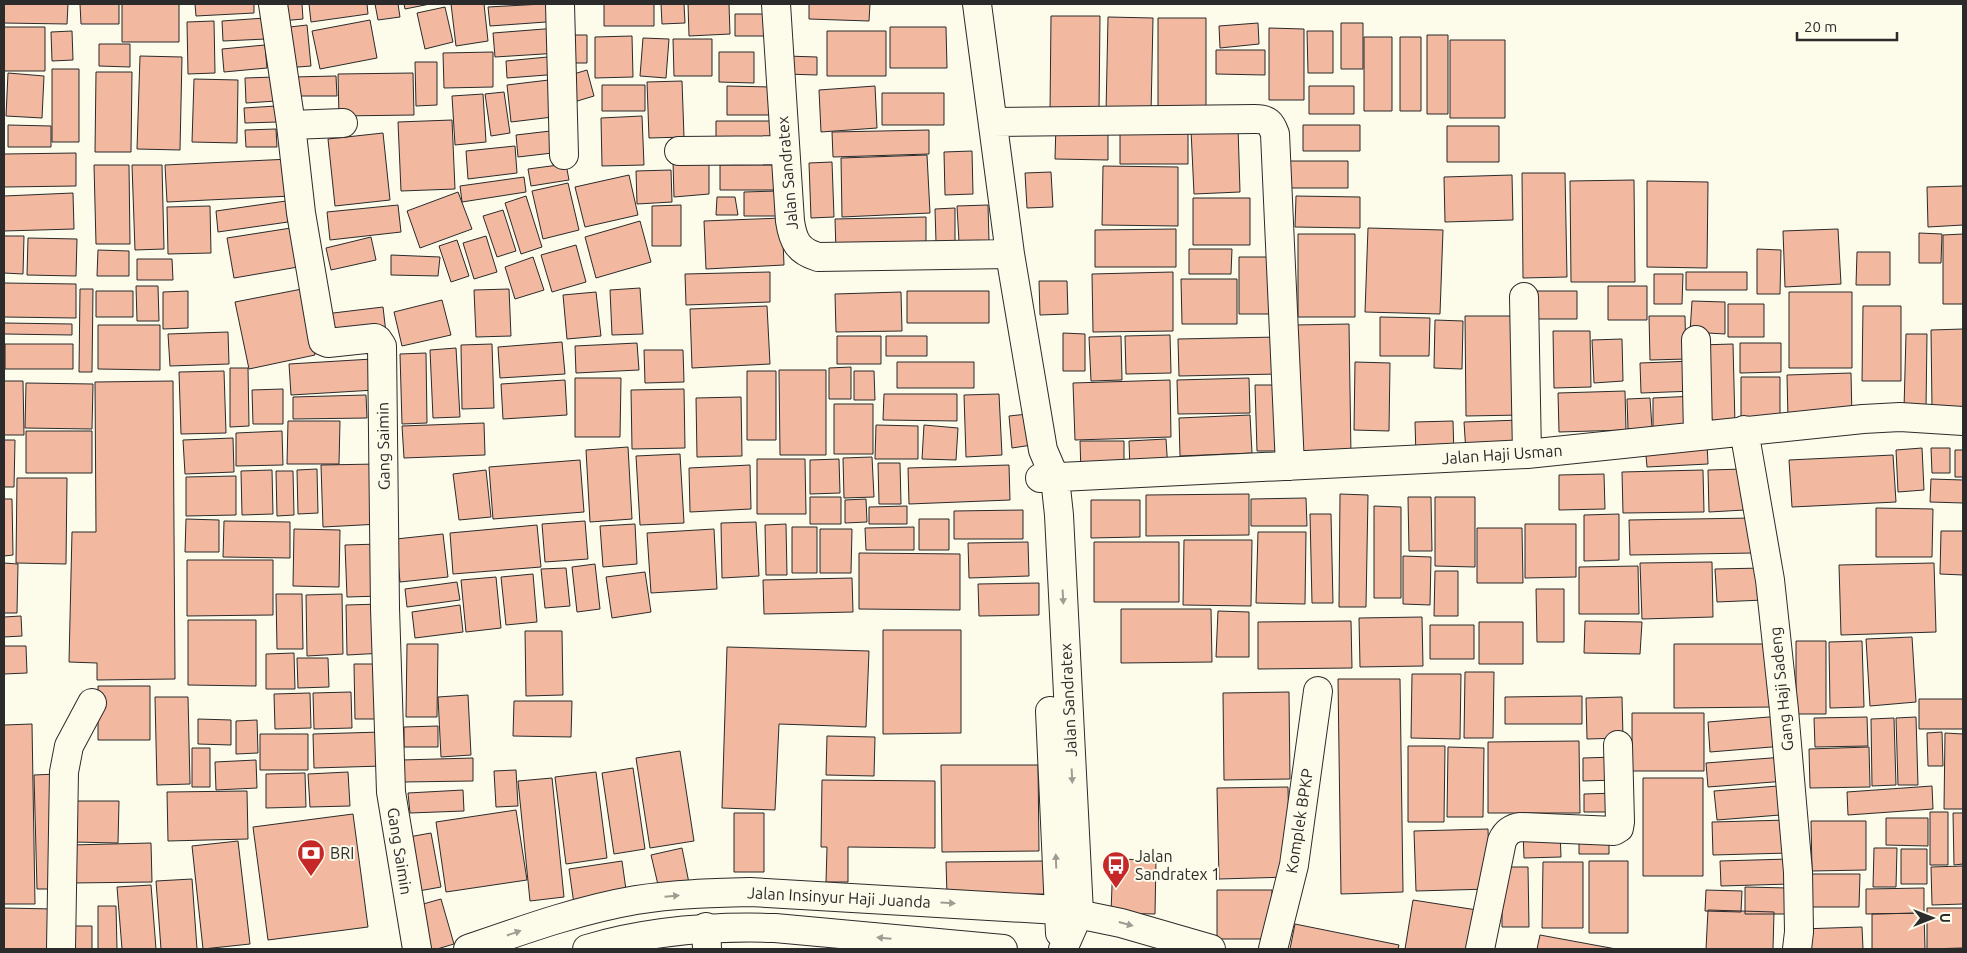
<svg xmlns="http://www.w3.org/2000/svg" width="1967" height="953" font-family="Ubuntu,sans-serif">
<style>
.building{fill:#f2b8a0;stroke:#2b2b2b}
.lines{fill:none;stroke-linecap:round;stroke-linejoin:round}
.minor-casing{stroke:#2b2b2b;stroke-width:30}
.highway-casing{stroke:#2b2b2b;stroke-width:30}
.minor{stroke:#fdfbea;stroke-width:28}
.highway{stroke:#fdfbea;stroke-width:28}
.oneway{fill:#9e9d94}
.labels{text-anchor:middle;stroke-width:4;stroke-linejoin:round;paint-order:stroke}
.street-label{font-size:16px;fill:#2b2b2b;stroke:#fdfbea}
.poi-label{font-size:16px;fill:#2b2b2b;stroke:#fdfbea;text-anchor:start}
</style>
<rect width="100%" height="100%" fill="#fdfbea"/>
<path class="building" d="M4 4H68L67 24 4 23Z
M80 4H119V24H81Z
M122 4H179V42H122Z
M195 4H254V13L196 16Z
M280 4H302L303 19 281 21Z
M309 4H367L368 14 311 22Z
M375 4H398L400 17 378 20Z
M404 4H430L405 9Z
M451 4H484L488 41 456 46Z
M543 4H559L560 21 490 26 488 7Z
M604 4H654V26H604Z
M661 4H684L685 23 662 24Z
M688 4H729L730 34 689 36Z
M809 4H870L869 21 809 19Z
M445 7 453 42 425 49 417 13Z
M735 14H774L773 36H735Z
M1051 16H1100L1099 112H1050Z
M1108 17 1153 18 1151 114 1106 113Z
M265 18 266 39 223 41 222 21Z
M1158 18H1206V112H1158Z
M370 20 377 58 320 69 312 31Z
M214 21 215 73 188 74 187 22Z
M1258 23 1259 44 1220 48 1219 26Z
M1341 23H1363V69H1341Z
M307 25 311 66 285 68 281 28Z
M4 27H45V71H4Z
M890 27H946L947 68H890Z
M557 28 559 53 495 57 493 33Z
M1269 28 1304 29V100H1269Z
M72 31 73 60 52 61 51 32Z
M827 31H886V76H827Z
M1307 31H1333V73H1308Z
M569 35H587V63H569Z
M1427 35H1448V114H1427Z
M632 36 633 77 595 78V37Z
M1364 37H1392V111H1364Z
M1400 37H1421V111H1400Z
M643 38 669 39 666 78 640 76Z
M673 39H712V76H674Z
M1450 40H1505V118H1450Z
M99 44H130V67L99 66Z
M265 45 267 68 224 72 222 49Z
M1216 50H1265V75L1216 74Z
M493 52V87L444 88 443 53Z
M719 52H754V83L719 82Z
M140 56 182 57 180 150 137 149Z
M558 56 560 74 507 78 506 61Z
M786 56 817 57V75L785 74Z
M415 62H437V105L416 106Z
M52 69H79V142H52Z
M587 70 594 96 574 102 567 76Z
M96 72H132L131 152H95Z
M8 73 44 76 42 118 6 116Z
M413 73 414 115 339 116 338 74Z
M336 76 337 96H293L292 77Z
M275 77 276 101 246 103 245 78Z
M194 79 238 80 237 143 192 142Z
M557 79 561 116 511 122 507 85Z
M682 81 684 137 649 138 647 82Z
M602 85H645V111H602Z
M727 86 770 87 769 115H727Z
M875 86 877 128 821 132 819 90Z
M1309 86H1354V114H1309Z
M504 92 510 133 491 136 485 94Z
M882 93H944V125H882Z
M483 94 486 142 455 145 452 96Z
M276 106 277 122 245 123 244 108Z
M642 116 644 165 602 166 601 118Z
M452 120 455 189 401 191 398 122Z
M716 121H777V142H716Z
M1120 122H1188V164H1120Z
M1056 124H1108V160L1055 159Z
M8 125 51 126V147H8Z
M1303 125H1360V151H1303Z
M1447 126H1499V162H1447Z
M1238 127 1240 192 1194 194 1191 130Z
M276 129 277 147H246L245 130Z
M559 130 561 152 518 157 516 135Z
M929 130V154L833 157 832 132Z
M383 133 390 200 335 206 328 139Z
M515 146 517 173 468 179 466 151Z
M972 151 973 194 945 195 944 152Z
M76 153V186L4 187V154Z
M927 155 930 213 842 217 841 158Z
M290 159 291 196 167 202 165 165Z
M673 161H709V194L674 197Z
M1281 161H1348V188H1281Z
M832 162 834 217 811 218 809 163Z
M566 164 569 180 531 186 528 169Z
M94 165H129L130 244H96Z
M132 165H162L164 249 135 250Z
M720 165H780V190H720Z
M1103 166 1178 167V226L1102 225Z
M671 170 672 202 637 204 636 171Z
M1051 172 1053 207 1027 208 1025 173Z
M1522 173H1565L1567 277 1523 278Z
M629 175 638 215 585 227 575 187Z
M1512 175 1513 220 1445 222 1444 177Z
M524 177 526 192 462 202 460 186Z
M1634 180 1635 282H1571L1570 181Z
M1647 181 1708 182 1707 268 1647 267Z
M568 183 579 230 543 239 532 191Z
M1963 186V225L1928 227 1927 187Z
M777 191 778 216H744V192Z
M458 192 472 229 420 248 407 211Z
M73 193 74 229 4 231V196Z
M526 196 542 247 521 254 505 203Z
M1296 196 1360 197V228L1295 227Z
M717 197H735L738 215H716Z
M1193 198H1250V245H1193Z
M286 201 288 222 218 232 216 211Z
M398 205 401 232 330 240 327 212Z
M681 205V246H652V206Z
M988 205 989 241 959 242 957 206Z
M210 206 211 253 168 254 167 207Z
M955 208V241L936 242 935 209Z
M503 210 516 251 497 257 483 216Z
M926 217V250L836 252 835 219Z
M782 218 784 265 706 269 704 221Z
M640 221 651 262 596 278 585 237Z
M291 228 298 267 234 278 227 238Z
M1368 228 1443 230 1440 314 1365 312Z
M1176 229V267H1095V230Z
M1838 229 1841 284 1785 287 1783 231Z
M1919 233 1942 234 1941 263H1919Z
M1298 234H1355V317H1298Z
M1963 234V304H1943V235Z
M4 236H24L23 274 4 273Z
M486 236 497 272 474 279 463 243Z
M371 237 376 260 331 270 326 248Z
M28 238 77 239 76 276 27 275Z
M457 240 469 276 451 282 439 246Z
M576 245 586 282 552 292 541 255Z
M1189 249H1232L1231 274H1189Z
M1757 249 1781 250 1780 294H1757Z
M98 250 129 251V276H97Z
M1857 252H1890V285H1856Z
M391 255 440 257 438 276 391 275Z
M533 257 544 290 515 299 505 267Z
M1239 257H1275V314H1239Z
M137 259H172L173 280H137Z
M770 272V302L686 305 685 274Z
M1173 272V331L1093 332 1092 274Z
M1686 272H1747V290H1686Z
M1654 274H1683L1682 304H1654Z
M1181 279H1237V324H1182Z
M1039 281H1067L1068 314 1040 315Z
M4 283 76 284V318L4 317Z
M136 286H158L159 321H137Z
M1608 286H1647V320H1608Z
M640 288 643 334 612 335 610 290Z
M80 289H93L92 372H79Z
M302 289 315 355 249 369 235 302Z
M509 289 511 336 476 337 474 290Z
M96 291H133V317H96Z
M188 291V328L163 329V292Z
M907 291H989V323H907Z
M1532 291H1577V319H1532Z
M596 292 601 336 567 339 563 295Z
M901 292 902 331 836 332 835 294Z
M1789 292H1852V368H1789Z
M442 300 451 335 402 346 394 312Z
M1692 301 1725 302V334L1690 332Z
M1728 304H1764V337H1728Z
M767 306 770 364 692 368 690 309Z
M1863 306H1901V381H1862Z
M383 307 386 333 327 340 325 314Z
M1465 316H1521L1522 415 1466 416Z
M1649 316H1685L1686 359 1650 360Z
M1380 317 1430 318 1429 356H1380Z
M1435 320 1463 321 1462 369 1434 368Z
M4 323 72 324V335L4 334Z
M1349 324 1351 456H1296L1295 325Z
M98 325H160V370L98 369Z
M1963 329V408H1932L1931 330Z
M1553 331H1590L1591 387 1554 388Z
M228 332 229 364 170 366 168 334Z
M1063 333 1085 334V371H1063Z
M1906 334H1927L1926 409H1904Z
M1170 335 1171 373 1126 374 1125 336Z
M837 336H881V364H837Z
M886 336H927V356H886Z
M1121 336 1122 380 1091 381 1089 337Z
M1278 337 1279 374 1179 376 1178 339Z
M1622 339 1623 381 1594 383 1592 340Z
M562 342 565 374 500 378 498 347Z
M637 343 639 370 576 373 575 346Z
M1740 343H1781V372L1740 373Z
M5 344H73V369H5Z
M492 344 494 408 462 409 461 345Z
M1733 344 1735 425 1702 426 1699 345Z
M456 348 460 417 433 418 430 350Z
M644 350H683L684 382 645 383Z
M426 353 427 423 402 424 400 354Z
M372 359 375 390 291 395 289 364Z
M1694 361 1695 391 1641 393 1640 363Z
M897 362H974V388H897Z
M1355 362 1390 363 1389 431 1354 430Z
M851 367V399H829V368Z
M230 368H248L249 426 230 427Z
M779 370H826V455H780Z
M224 371 226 433 181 434 179 372Z
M747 371H776V440H747Z
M854 371H874L875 400H854Z
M1851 373 1852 419 1788 420 1787 375Z
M1741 377H1780V423H1741Z
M575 378H621L620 437H575Z
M1249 378 1250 413 1178 414 1177 380Z
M565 380 567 415 503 419 501 384Z
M1170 380 1171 437 1075 440 1073 383Z
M4 381H23L24 435H4Z
M173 381 175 679 97 680V663L69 662 72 532H96L95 382Z
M26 383 93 384 92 429 25 428Z
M1255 385H1281L1283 451H1257Z
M283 389V424H253L252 390Z
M684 389 685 448 632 449 631 390Z
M1625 391 1626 430 1559 432 1558 393Z
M884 394H957V421L883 420Z
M999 394 1002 455 966 457 964 395Z
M366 395 367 418 293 419V397Z
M1695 396V429L1653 430V398Z
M741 397 742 456 697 457 696 398Z
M1650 398 1652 428 1628 429 1627 399Z
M834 404H873V454H834Z
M1028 414 1032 445 1012 448 1009 416Z
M1250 415 1252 453 1180 456 1179 418Z
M1520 420 1521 451 1466 453 1464 422Z
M288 421H340L339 464H287Z
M1453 421 1454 455 1416 456 1415 422Z
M484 423 485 455 404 458 402 426Z
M876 425 918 426V459H875Z
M924 425 958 428 956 460 922 459Z
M26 431H92V473H26Z
M282 431 283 465 236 466V433Z
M233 438 234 472 185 474 183 440Z
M1166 439 1168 470 1130 471 1129 441Z
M4 440H15L14 487H4Z
M1080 441H1124V472L1081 473Z
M1707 443 1708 464 1647 467 1645 445Z
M628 447 632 519 590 522 586 450Z
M1922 448 1924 490 1898 492 1896 450Z
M1931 448H1950V473H1932Z
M1955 450H1963V477H1955Z
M680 454 684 523 640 525 636 456Z
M1893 455 1896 502 1792 507 1789 460Z
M872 457 874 497 844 498 843 458Z
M757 459H805L806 514H757Z
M839 459 840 493 810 494V460Z
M580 460 584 512 493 519 489 467Z
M878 463H900L901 504H879Z
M377 464 380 524 323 527 321 465Z
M750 465 751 509 690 512 689 468Z
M1009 465 1010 500 909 504 908 468Z
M317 469 318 513 298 514 297 470Z
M1744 469 1745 510 1709 512 1708 470Z
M272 470 273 514 242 515 241 471Z
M486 470 491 517 459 520 453 474Z
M1703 470 1704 512 1623 513 1622 472Z
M276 471H293L294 515 277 516Z
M1604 474 1605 509 1559 510V475Z
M236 476V515L186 516V477Z
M17 478H67L66 564 16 563Z
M1931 479 1963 480V503L1930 502Z
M1249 494V535L1146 536V495Z
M1340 494 1368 495 1366 607H1339Z
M810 497H841V524H810Z
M1408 497H1431L1432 551H1409Z
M1435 497H1475V567L1435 566Z
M1306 498 1307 526H1251V499Z
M4 499H12L13 555 4 556Z
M866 499 867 522 845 523V500Z
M1091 500H1140V537L1091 538Z
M907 506V524H869V507Z
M1374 506 1401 507V598H1374Z
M1876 508 1933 509 1932 557H1876Z
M1023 510V539H954V511Z
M1310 514H1331L1333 603H1312Z
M1619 514V560L1584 561V515Z
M1753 518V553L1630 555 1629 520Z
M186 519 219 520V552H185Z
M919 519H949V550H919Z
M224 521 290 522V558L223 557Z
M585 521 588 559 545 562 542 524Z
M756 522 759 576 722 578 721 523Z
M635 524 637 564 603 567 600 526Z
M786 524 787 575H766L765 525Z
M1525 524H1576V577L1525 578Z
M537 525 541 567 453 574 450 533Z
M792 527H817V573H792Z
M914 527V550H866L865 528Z
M1477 528H1522L1523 583H1477Z
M294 529 340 530 339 587 293 586Z
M714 529 717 589 651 593 647 533Z
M820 529H852L851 573H820Z
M1941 531H1963V575L1940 574Z
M1258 532H1306L1305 604 1256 603Z
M443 534 448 577 400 582 396 539Z
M1184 540H1252L1251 606 1183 605Z
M1028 542 1029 576 969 578 968 543Z
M1094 542H1179V602H1094Z
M380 544 382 596 347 597 345 545Z
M859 553 960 554V610L859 609Z
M1403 556 1431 557 1430 605 1403 604Z
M187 560H273V615L187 616Z
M1712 562 1713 617 1642 619 1640 563Z
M4 563 18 564 17 613H4Z
M1934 563 1936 632 1841 635 1839 565Z
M595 564 600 609 577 612 572 567Z
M1638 566 1639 614H1579V567Z
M566 568 570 606 545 608 541 569Z
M1763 568 1764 600 1717 602 1715 569Z
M1435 571H1458V616H1434Z
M645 572 651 612 612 618 606 577Z
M533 574 537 622 506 625 501 577Z
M496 577 501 628 466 632 461 580Z
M852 578 853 612 764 614 763 580Z
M457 582 460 600 407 607 405 589Z
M1039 583V615L979 616 978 584Z
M1536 589H1564V642H1537Z
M276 594H302L303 649H277Z
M342 594 343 654 307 656 306 595Z
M382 604 384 653 347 655 346 605Z
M460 605 463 632 415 638 412 612Z
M1121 609H1211L1212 662 1121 663Z
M1218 611 1249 612V657H1216Z
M21 616 22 636 4 637V617Z
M1422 617 1423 666 1360 667 1359 618Z
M188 620H256V686L188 685Z
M1351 621 1352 668 1258 669V622Z
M1585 621 1642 622 1640 654 1584 653Z
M1479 622H1523V664H1479Z
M1430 625H1474V659H1430Z
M883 630H961V733L883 734Z
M525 631H562L563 695 526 696Z
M1912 637 1916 702 1870 706 1866 639Z
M1796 641H1826V714H1796Z
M1862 641 1864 707 1830 708 1829 642Z
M407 644H438L437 717H406Z
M1674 644H1774V707L1674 708Z
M4 646H26L27 673 4 674Z
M727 647 869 651 866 727 779 724 775 810 722 808Z
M294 653 295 689H266V654Z
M297 658H328L329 687 298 688Z
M354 664H381V719H355Z
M1465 672H1494L1493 738H1464Z
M1412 674H1461L1460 739 1411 738Z
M1338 679H1400L1403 892 1341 894Z
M98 686H150V740H98Z
M351 692 352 728 314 729 313 693Z
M1289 692 1290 779 1224 780 1223 693Z
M310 693 311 728 275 729 274 694Z
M468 695 471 755 441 757 438 697Z
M1582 696V724H1505V697Z
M155 697H188L190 784 157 785Z
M1622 697 1623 738 1587 739 1586 698Z
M1919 699H1963V729H1919Z
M514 701H572L571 737 513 736Z
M1632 713H1704V771H1632Z
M1781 716 1784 746 1710 752 1708 722Z
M1867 717 1868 746 1815 747 1814 718Z
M1916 717 1918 785H1898L1896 718Z
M1894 718 1896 785 1872 786 1871 719Z
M198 719 231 720V745L198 744Z
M257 720 258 753 236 754V721Z
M32 724 35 904H4V725Z
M438 726V747H404V727Z
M382 732 383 766 314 768 313 734Z
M1942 732 1943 766H1928L1927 733Z
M1945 733 1963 734V809H1944Z
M260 734H308V770H260Z
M827 736 875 737 874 776 826 775Z
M1579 741 1580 813H1488V742Z
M1408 746H1445L1444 822H1408Z
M1448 747 1484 748 1483 817H1447Z
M1869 747 1870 787 1810 788 1809 749Z
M192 748H210V787H192Z
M680 751 694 841 650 848 636 758Z
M1615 757 1616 780 1583 781V758Z
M1784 757 1786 781 1708 787 1706 763Z
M473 758V781L403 782 402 760Z
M256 760 257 788 216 790 215 762Z
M941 765H1038L1039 851 942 852Z
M633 768 645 849 614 854 602 773Z
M516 770 518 806 496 807 494 771Z
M348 772 350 806 310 807 308 774Z
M596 772 607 858 566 864 555 777Z
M305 773 306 807 266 808V774Z
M57 774 61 889H37L34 775Z
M552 778 564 897 530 901 518 781Z
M1643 778H1703V876H1643Z
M822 780 935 781V848L848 847V882H826L827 847H821Z
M1778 786 1780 815 1717 820 1714 791Z
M1932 786 1933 809 1848 815 1847 792Z
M1288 787 1290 877 1219 879 1217 788Z
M463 790 464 811 410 813 408 793Z
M247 791 248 839 168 841 167 792Z
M1617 793 1618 812H1584V794Z
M75 801H119L118 843 74 842Z
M516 810 527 880 446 892 436 822Z
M1930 812H1948V865H1930Z
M734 813H764V872H734Z
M1953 813H1963V864L1954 865Z
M353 814 368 927 268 940 253 827Z
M1886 818H1928V846L1886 845Z
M1789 820 1790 853 1713 855 1712 822Z
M1811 821H1866V870L1812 871Z
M1488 829 1490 889 1416 891 1414 831Z
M1560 830 1561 857 1524 858 1523 831Z
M431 833 441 887 413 892 403 838Z
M1579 836H1609V854H1579Z
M238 841 250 944 203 949 192 846Z
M151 843 152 882 71 883V845Z
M682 848 689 883 659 889 651 855Z
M1874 848H1897L1896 887H1873Z
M1901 849H1927V884H1901Z
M1113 859 1156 860 1155 914 1111 913Z
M1789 859 1790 884 1721 886 1720 861Z
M622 861 627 897 574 904 569 869Z
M1045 861V894L947 895 946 862Z
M1589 861H1628V933H1589Z
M1543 862H1583V928H1542Z
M1963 866V904L1932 905 1931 867Z
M1502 867H1528L1529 927H1502Z
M1802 874H1860L1859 907H1802Z
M192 879 197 949H161L156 881Z
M151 885 156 949H122L117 887Z
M1745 887 1788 888V914H1745Z
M1924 888V913L1866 914V889Z
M1217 890H1272V939H1217Z
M1706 890 1742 891 1741 912 1705 911Z
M441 899 454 944 437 949H428L416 906Z
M1413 900 1477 910 1470 949H1405Z
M98 906H116L117 949H98Z
M4 908 54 909V949H4Z
M1927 908H1963V948L1927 949Z
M1708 910 1774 912 1773 949H1706Z
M1924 913 1925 949H1872V914Z
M1295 924 1399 945 1398 949H1290Z
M68 926H92V949H68Z
M1862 927 1863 949H1801L1800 929Z
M1540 935 1616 949H1537Z"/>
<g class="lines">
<g class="minor-casing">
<path id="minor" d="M273 4 291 125 301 213 322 336 323 341 328 343 375 338 378 340 382 346 385 608 391 792 417 949
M560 4 564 155
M776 4 790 221C793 241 798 251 818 257L1010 254
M977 4 1010 254 1043 450 1055 478 1059 515 1079 913 1063 949
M993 122 1255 119C1268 119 1271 123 1275 134L1290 466
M291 125 343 123
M679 151 785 150
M1524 297 1527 454
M1696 340 1698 435
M1744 430 1770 580 1784 710 1798 872 1799 932 1797 949
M1040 478 1527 454 1863 419 1900 417 1963 421
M1050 711 1060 933
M706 927 707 949
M61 949 64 772 69 746 92 703
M1273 949 1294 865 1318 691
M1480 949 1502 841C1506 832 1512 828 1521 827L1614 831 1619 828 1620 822 1618 745"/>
</g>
<g class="highway-casing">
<path id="highway" d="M468 949C523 930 578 910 636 900 674 894 712 893 750 892L1058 910 1121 923 1211 949
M587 949C647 931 712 926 775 928L1003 949"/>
</g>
<use href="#minor" class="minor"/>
<use href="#highway" class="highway"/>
</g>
<defs><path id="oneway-solid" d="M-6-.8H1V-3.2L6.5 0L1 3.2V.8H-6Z" transform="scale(1.25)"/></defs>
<g class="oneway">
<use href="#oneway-solid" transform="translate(1063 597) rotate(87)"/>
<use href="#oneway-solid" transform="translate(1072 776) rotate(87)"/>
<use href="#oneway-solid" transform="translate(1056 861) rotate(-92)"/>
<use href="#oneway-solid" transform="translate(672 896) rotate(-5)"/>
<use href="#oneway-solid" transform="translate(948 903) rotate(3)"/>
<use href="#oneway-solid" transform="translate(1126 924) rotate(15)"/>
<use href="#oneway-solid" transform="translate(514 933) rotate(-19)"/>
<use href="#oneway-solid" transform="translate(884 938) rotate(-175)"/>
</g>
<defs>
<g id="bank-pin" transform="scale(1.4375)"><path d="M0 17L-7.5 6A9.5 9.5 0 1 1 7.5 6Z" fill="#c62828" stroke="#fdfbea"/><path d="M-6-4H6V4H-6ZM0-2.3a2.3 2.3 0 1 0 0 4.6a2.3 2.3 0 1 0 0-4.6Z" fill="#fff"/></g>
<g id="bus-pin" transform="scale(1.4375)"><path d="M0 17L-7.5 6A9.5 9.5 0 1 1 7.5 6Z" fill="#c62828" stroke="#fdfbea"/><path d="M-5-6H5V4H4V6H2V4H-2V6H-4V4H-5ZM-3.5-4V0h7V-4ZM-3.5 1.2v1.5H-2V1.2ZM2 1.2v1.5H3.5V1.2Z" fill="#fff"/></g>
</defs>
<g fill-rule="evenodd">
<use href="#bank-pin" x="311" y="853"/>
<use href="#bus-pin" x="1116" y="865"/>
</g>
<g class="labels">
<g class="street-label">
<text transform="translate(787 173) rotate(-95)" y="6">Jalan Sandratex</text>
<text transform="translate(383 446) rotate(-91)" y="6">Gang Saimin</text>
<text transform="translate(1502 454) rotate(-4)" y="6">Jalan Haji Usman</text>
<text transform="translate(1781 689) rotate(-96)" y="6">Gang Haji Sadeng</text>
<text transform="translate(1068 700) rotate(-93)" y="6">Jalan Sandratex</text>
<text transform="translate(1299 821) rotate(-81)" y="6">Komplek BPKP</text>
<text transform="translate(400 851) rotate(81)" y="6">Gang Saimin</text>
<text transform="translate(839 897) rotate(3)" y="6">Jalan Insinyur Haji Juanda</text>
</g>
<g class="poi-label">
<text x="330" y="859">BRI</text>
<text x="1135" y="862">Jalan<tspan x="1135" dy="18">Sandratex 1</tspan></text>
</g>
</g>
<rect width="1967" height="953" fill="none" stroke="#2b2b2b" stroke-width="10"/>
<g transform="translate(1932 918) rotate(90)" stroke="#fdfbea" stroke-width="4" paint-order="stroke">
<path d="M0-4L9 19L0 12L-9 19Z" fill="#2b2b2b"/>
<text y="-8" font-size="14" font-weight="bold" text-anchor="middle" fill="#2b2b2b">U</text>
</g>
<path d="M1797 32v8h100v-8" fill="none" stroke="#2b2b2b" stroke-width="2.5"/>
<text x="1804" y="32" font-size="15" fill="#2b2b2b" stroke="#fdfbea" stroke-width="4" paint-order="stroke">20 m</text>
</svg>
